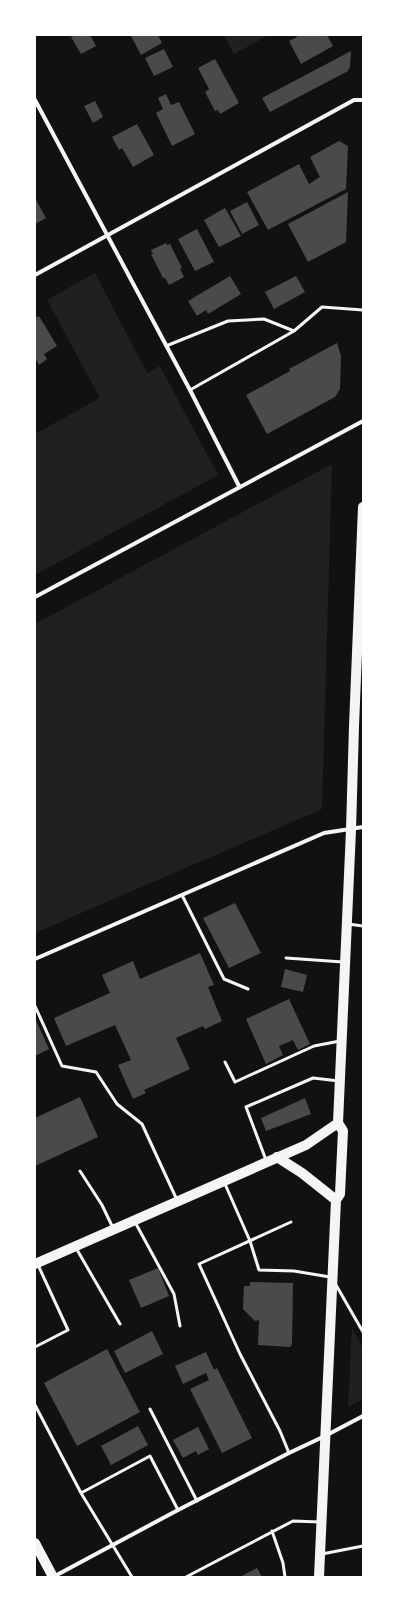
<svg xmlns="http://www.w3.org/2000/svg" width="398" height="1612" font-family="Cabin,sans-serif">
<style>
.green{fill:#202020}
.building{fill:#4a4a4a}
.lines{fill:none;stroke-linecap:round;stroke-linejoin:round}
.service{stroke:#f5f5f5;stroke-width:3}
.minor{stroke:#f5f5f5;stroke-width:4}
.primary{stroke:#f5f5f5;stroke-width:10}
</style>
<rect width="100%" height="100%" fill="#111"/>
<path class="green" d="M224 35H266L267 36 234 54Z
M95 273 147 373 160 366 218 475 35 575V434L100 398 47 300Z
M332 464 322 809 35 933V624Z
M352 1328 363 1349V1399L348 1407Z"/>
<path class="building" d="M75 35H90L96 46 81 54 71 37Z
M158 35 162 43 141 55 131 36Z
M296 35H327L333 46 301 64 289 41 297 37Z
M164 49 173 67 154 76 145 58Z
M351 51 350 66 348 71 270 112 262 98Z
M215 59 239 103 220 114 218 110 215 111 205 92 209 89 198 68Z
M166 94 171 105 179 102 195 134 172 146 156 113 163 109 158 98Z
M95 101 103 117 93 123 84 106Z
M137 124 154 155 133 167 122 148 119 150 112 137Z
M339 141 348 146 346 189 268 230 247 192 299 164 309 184 320 177 310 157Z
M348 192 346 242 308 262 288 224Z
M35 198 46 218 35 224Z
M247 202 259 225 242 234 230 211Z
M225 208 241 236 219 247 204 220Z
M197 229 214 262 195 271 178 239Z
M166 243 167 245 170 244 182 268 180 269 184 277 169 285 165 278H163L151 254H153L151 250Z
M230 276 241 294 208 314 206 310 197 316 188 301Z
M296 276 305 292 274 309 265 292Z
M39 316 57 346 44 354 47 359 39 365 35 358V318Z
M337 343 341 356 340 389 335 397 267 434 246 395 290 371 289 369Z
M235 903 261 953 229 968 203 918Z
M200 953 214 985 208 987 222 1021 205 1029 203 1026 176 1038 190 1069 144 1090 146 1093 133 1099 118 1065 131 1060 115 1025 66 1046 54 1018 110 993 102 975 133 961 140 979Z
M285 969 307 975 303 992 281 987Z
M289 999 310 1044 298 1050 293 1040 279 1046 283 1055 266 1064 246 1019Z
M35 1018 49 1049 35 1056Z
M80 1097 98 1137 35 1166V1118Z
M305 1098 311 1114 266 1131 261 1118Z
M158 1268 169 1296 141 1308 129 1280Z
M250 1282 293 1283 292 1344 290 1347 258 1345 259 1320 255 1321 243 1309 244 1286H250Z
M152 1331 163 1354 125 1373 114 1351Z
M107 1349 140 1412 77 1446 44 1383Z
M206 1352 214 1370 217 1368 252 1438 222 1453 190 1389 209 1380 206 1373 183 1384 175 1366Z
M138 1426 148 1445 111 1465 101 1446Z
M198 1427 209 1449 198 1455 196 1451 183 1458 173 1440Z
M257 1568 262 1577H240Z"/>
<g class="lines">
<path class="service" d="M166 346 228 321 264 319 294 331
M190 390 294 331 322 307 363 310
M182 895 224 979 248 989
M348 924 363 926
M286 958 343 962
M35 1006 62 1066 96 1072 117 1104 142 1124 177 1200
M225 1062 235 1082 314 1046 340 1041
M266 1160 246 1107 313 1078 339 1081
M80 1171 102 1205 113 1228
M225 1184 250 1241 259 1270 294 1271 330 1277
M135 1222 174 1294 180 1326
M76 1248 120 1324
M336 1285 363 1332
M35 1347 68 1330 38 1265
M35 1405 81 1493 132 1577
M150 1409 197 1501
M289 1453 280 1431 240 1354 199 1264 291 1222
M81 1493 150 1456 178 1510
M272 1531 283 1563 285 1577
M322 1554 363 1546
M186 1577 293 1521 320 1522"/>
<path class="minor" d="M35 100 190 390 239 486
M35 275 354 100H363
M35 597 363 421
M35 959 324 833 363 827
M53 1577 178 1510 289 1453 325 1436 363 1416"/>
<path class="primary" d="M277 1157 302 1173 336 1200
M35 1264 306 1145 338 1123
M35 1543 53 1577
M319 1577 336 1200 340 1194 343 1131 338 1123 351 830 354 726 363 507"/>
</g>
<rect width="398" height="1612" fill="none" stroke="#ffffff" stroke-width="72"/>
</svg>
